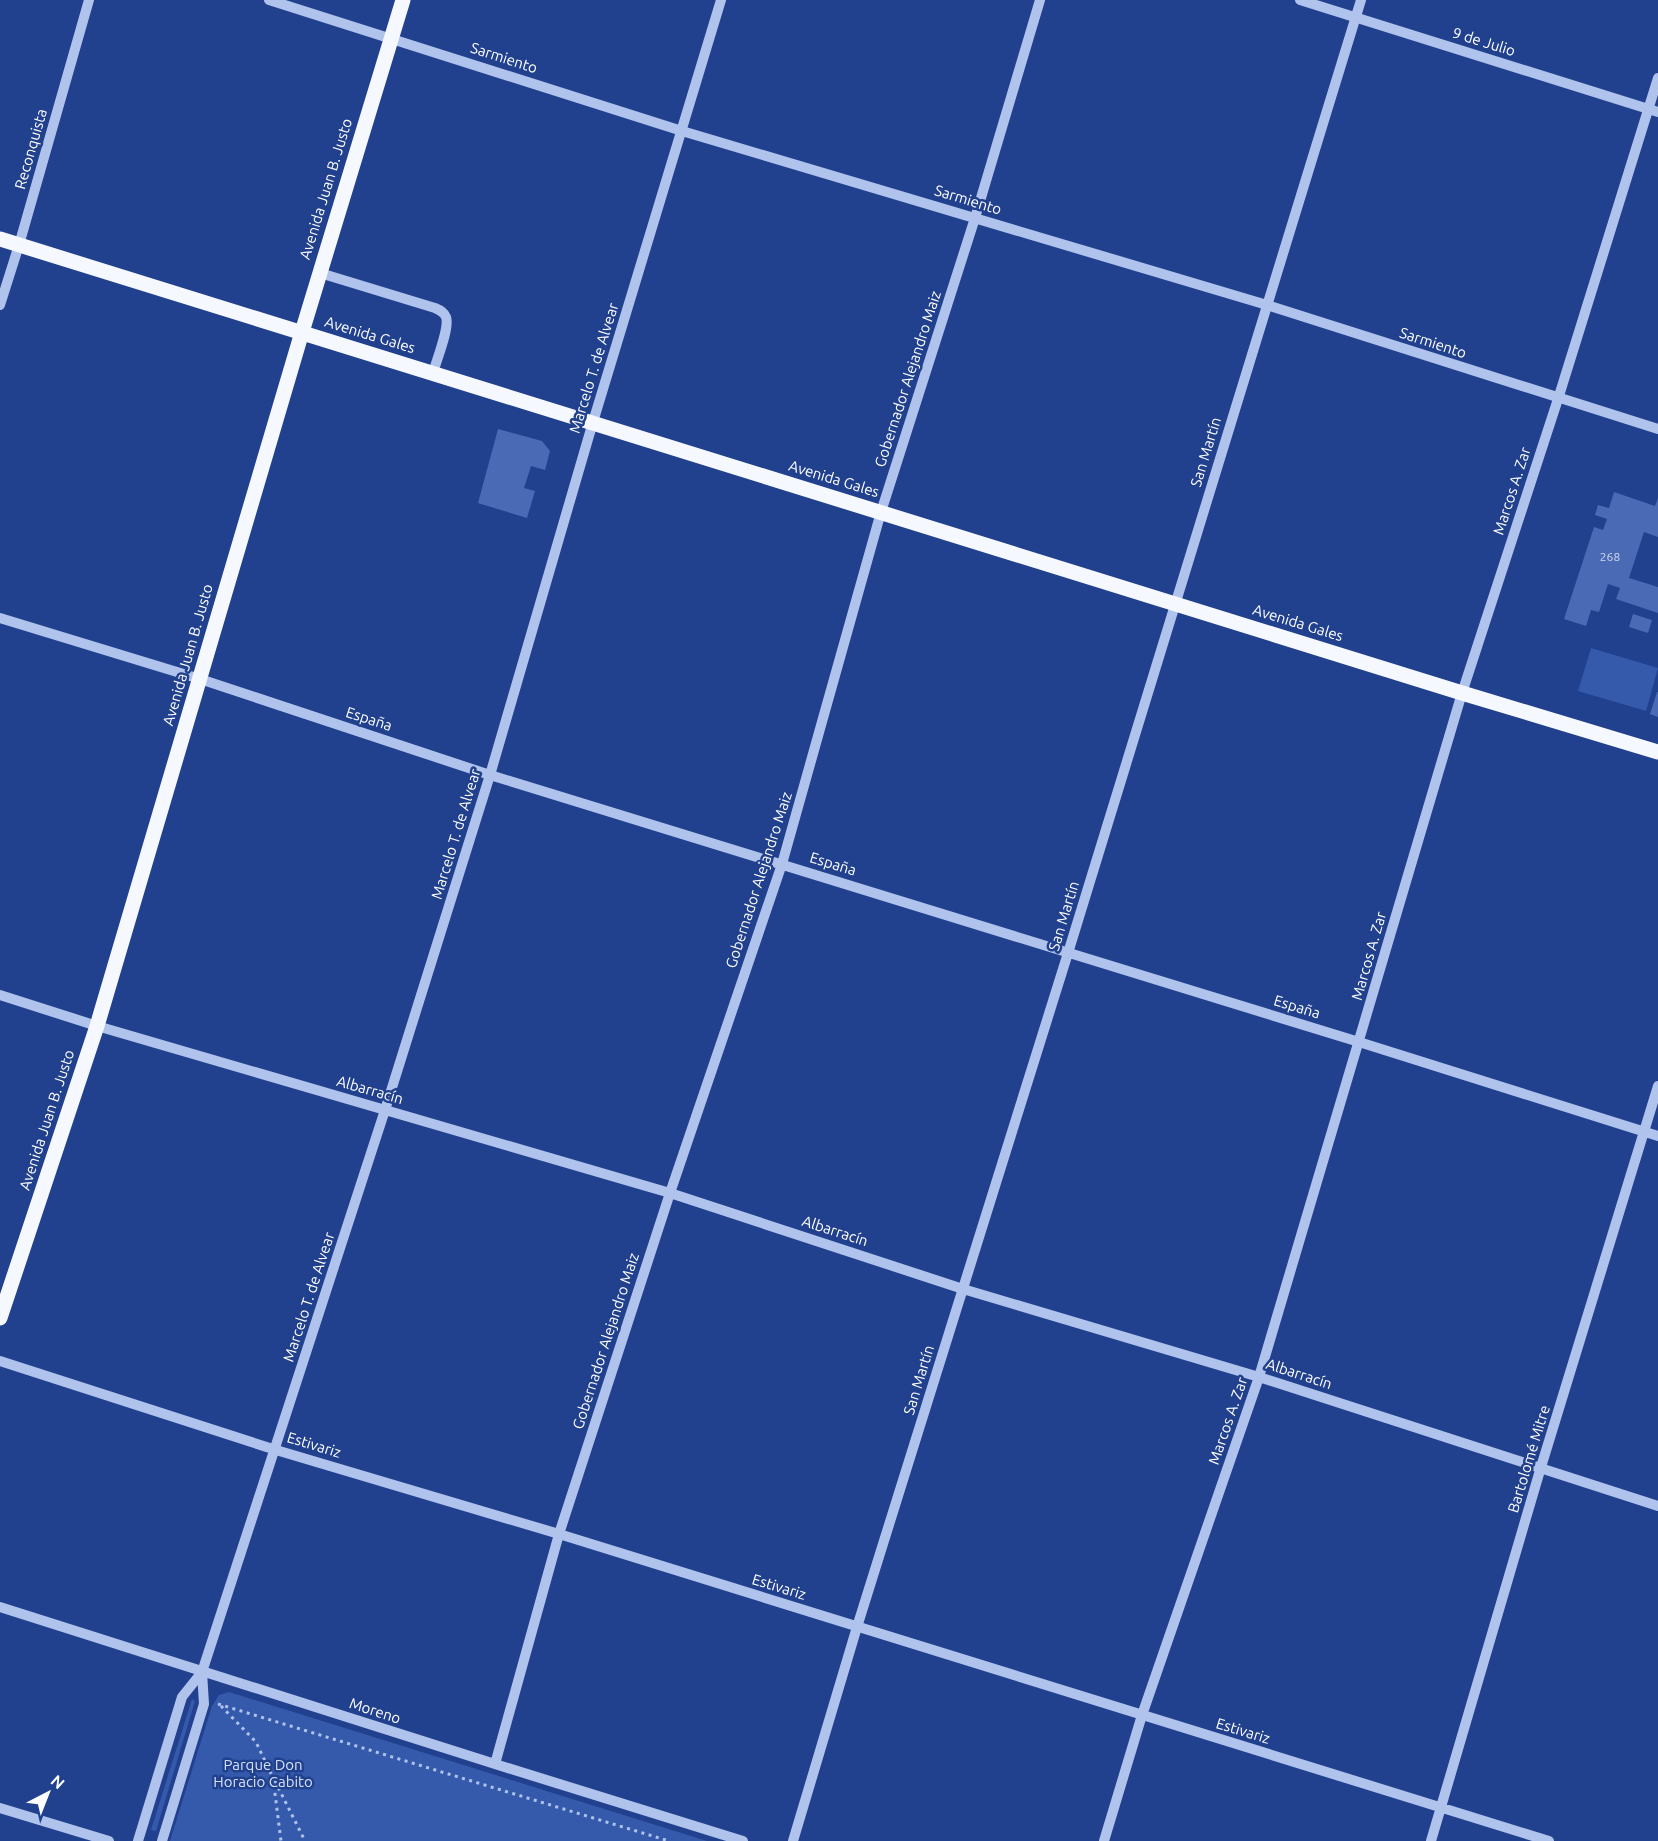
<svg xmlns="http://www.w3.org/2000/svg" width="1658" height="1841" font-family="Ubuntu,sans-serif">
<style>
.green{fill:#355aac}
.building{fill:#4a6ab5}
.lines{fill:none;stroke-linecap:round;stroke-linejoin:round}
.path{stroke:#b0c3ec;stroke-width:3;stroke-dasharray:3 4.5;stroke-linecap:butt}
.minor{stroke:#b0c3ec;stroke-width:10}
.major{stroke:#f6f8ff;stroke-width:15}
.labels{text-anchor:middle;stroke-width:5;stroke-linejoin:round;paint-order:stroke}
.number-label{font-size:12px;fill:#d2daec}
.street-label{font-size:15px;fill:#fff;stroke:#21418e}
.park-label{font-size:15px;fill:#d5e1f9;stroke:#21418e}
</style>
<rect width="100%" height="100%" fill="#21418e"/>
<path class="green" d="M1591 648 1658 668 1646 711 1578 691Z
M229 1692 707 1841H170L212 1706 219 1695Z
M192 1699 195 1701 156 1831 151 1830Z"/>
<path class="building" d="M498 429 542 441 550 451 545 470 531 466 524 488 535 491 527 518 478 503Z
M1614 492 1655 506 1658 498V537L1644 532 1629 578 1658 587V613L1616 599 1620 588 1608 584 1599 612 1591 610 1586 626 1564 619 1594 527 1603 530 1607 519 1595 515 1598 505 1609 508Z
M1633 614 1652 620 1648 633 1629 627Z
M1657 692H1658V717L1650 714Z"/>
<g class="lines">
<path class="path" d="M218 1704 669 1841
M221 1706 256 1742 273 1778 281 1841
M275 1781 305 1841"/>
<path class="minor" d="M269 0 682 131 1267 305 1658 429
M1300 0 1658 112
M320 273 435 308C440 310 444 312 446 317 450 328 436 361 433 373
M0 305 19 245 89 0
M0 618 200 679 490 775 1359 1042 1658 1136
M0 995 97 1026 670 1193 963 1289 1259 1377 1658 1506
M0 1361 276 1450 559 1534 1549 1841
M0 1607 495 1764 743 1841
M495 1764 559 1534 670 1193 782 864 881 512 975 218 1040 0
M0 1808 109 1841
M138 1841 182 1697 202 1672 385 1110 490 775 593 422 721 0
M162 1841 204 1704 202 1672
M793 1841 857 1627 1068 953 1361 0
M1104 1841 1142 1715 1259 1377 1462 693 1558 399 1658 78
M1431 1841 1541 1467 1658 1086"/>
<path class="major" d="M0 239 1462 693 1658 752
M0 1318 97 1026 302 332 403 0"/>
</g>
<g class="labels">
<g class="number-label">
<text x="1610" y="561">268</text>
</g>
<g class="street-label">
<text transform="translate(1484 42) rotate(17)" y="5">9 de Julio</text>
<text transform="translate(504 58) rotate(18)" y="5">Sarmiento</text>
<text transform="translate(31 149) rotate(-74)" y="5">Reconquista</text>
<text transform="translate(326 189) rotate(-73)" y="5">Avenida Juan B. Justo</text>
<text transform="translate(968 200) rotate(17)" y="5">Sarmiento</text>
<text transform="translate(370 335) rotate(17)" y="5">Avenida Gales</text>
<text transform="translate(1433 343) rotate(18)" y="5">Sarmiento</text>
<text transform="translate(594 368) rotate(-73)" y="5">Marcelo T. de Alvear</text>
<text transform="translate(908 379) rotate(-72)" y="5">Gobernador Alejandro Maiz</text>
<text transform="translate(1206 452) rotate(-73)" y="5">San Martín</text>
<text transform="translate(834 479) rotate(17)" y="5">Avenida Gales</text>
<text transform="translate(1512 491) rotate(-72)" y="5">Marcos A. Zar</text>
<text transform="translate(1298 623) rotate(17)" y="5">Avenida Gales</text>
<text transform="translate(188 655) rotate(-74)" y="5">Avenida Juan B. Justo</text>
<text transform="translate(369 719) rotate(18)" y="5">España</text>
<text transform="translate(456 834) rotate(-73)" y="5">Marcelo T. de Alvear</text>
<text transform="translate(833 864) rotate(17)" y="5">España</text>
<text transform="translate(759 880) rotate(-72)" y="5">Gobernador Alejandro Maiz</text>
<text transform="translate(1064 916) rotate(-73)" y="5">San Martín</text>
<text transform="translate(1369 956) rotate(-74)" y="5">Marcos A. Zar</text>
<text transform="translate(1297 1007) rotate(17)" y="5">España</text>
<text transform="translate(370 1090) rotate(16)" y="5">Albarracín</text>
<text transform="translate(47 1120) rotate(-72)" y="5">Avenida Juan B. Justo</text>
<text transform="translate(835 1231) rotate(18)" y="5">Albarracín</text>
<text transform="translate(309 1297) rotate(-72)" y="5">Marcelo T. de Alvear</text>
<text transform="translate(606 1341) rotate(-72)" y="5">Gobernador Alejandro Maiz</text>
<text transform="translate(1299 1374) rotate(18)" y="5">Albarracín</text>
<text transform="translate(919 1380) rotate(-73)" y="5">San Martín</text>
<text transform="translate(1228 1421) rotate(-71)" y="5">Marcos A. Zar</text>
<text transform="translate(314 1445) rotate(17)" y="5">Estivariz</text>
<text transform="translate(1529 1459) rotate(-73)" y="5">Bartolomé Mitre</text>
<text transform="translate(779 1587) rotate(17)" y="5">Estivariz</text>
<text transform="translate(375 1711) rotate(18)" y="5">Moreno</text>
<text transform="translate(1243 1731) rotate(17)" y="5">Estivariz</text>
</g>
<g class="park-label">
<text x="263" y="1770">Parque Don<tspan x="263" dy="17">Horacio Cabito</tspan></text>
</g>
</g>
<g transform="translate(48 1793) rotate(42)" stroke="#21418e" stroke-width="4.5" paint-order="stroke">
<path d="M0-4.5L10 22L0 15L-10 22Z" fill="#ffffff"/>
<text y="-9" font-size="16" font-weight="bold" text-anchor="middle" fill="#ffffff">N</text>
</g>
</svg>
